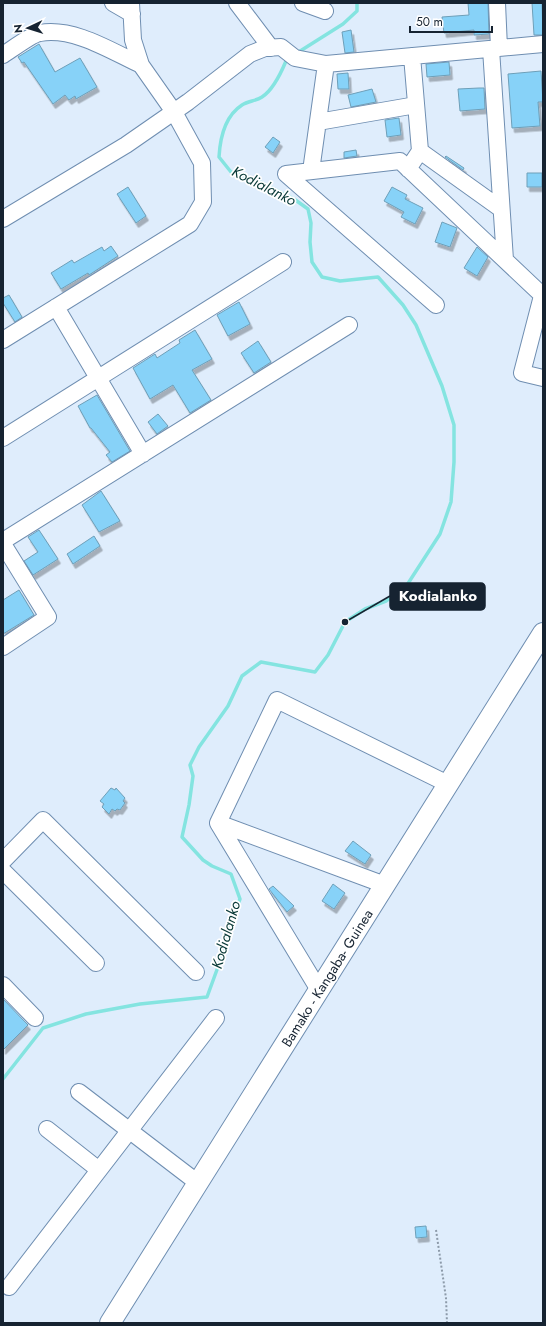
<svg xmlns="http://www.w3.org/2000/svg" width="546" height="1326" font-family="Jost,sans-serif">
<style>
.lines{fill:none;stroke-linecap:round;stroke-linejoin:round}
.stream{stroke:#84e4e0;stroke-width:3.5}
.building{fill:#87d2f8;stroke:#6e9fb8;filter:url(#shadow)}
.minor-casing{stroke:#6f8eb1;stroke-width:18}
.major-casing{stroke:#6f8eb1;stroke-width:22}
.path{stroke:#8c9aa9;stroke-width:2;stroke-dasharray:2 2;stroke-linecap:butt}
.minor{stroke:#fff;stroke-width:16}
.major{stroke:#fff;stroke-width:20}
.labels{text-anchor:middle;stroke-width:3.5;stroke-linejoin:round;paint-order:stroke}
.street-label{font-size:14px;fill:#162331;stroke:#fff}
.water-label{font-size:15px;font-style:italic;fill:#073836;stroke:#fff}
.leader{fill:none;stroke:#162331;stroke-width:1.5}
.callout-dot{fill:#162331;stroke:#fff;stroke-width:1.5}
.callout{fill:#162331;stroke:#162331;stroke-width:1.5}
.callout-label{font-size:15px;text-anchor:middle;font-weight:bold;fill:#fff}
</style>
<defs>
<filter id="shadow"><feDropShadow dx="2.5" dy="4.5" stdDeviation="0" flood-color="#0004"/></filter>
</defs>
<rect width="100%" height="100%" fill="#dfedfc"/>
<g class="lines">
<path class="stream" d="M297 53 343 24 357 11V3
M3 1079 43 1028 86 1014 140 1004 207 997 226 945 229 926 240 899 231 874 212 866 203 860 182 837 189 805 193 776 190 765 199 747 228 706 242 676 261 662 315 672 328 655 345 622 365 609 386 601 407 585 440 534 451 502 454 462V425L442 386 416 325 403 305 378 277 340 281 322 277 312 262 310 242 311 223 308 209 294 199 256 180 231 172 219 157C220 139 225 116 242 105 248 101 256 101 262 97 273 90 281 73 286 61L289 59"/>
</g>
<path class="building" d="M468 3H488L489 34 474 35V30L444 33 442 17 469 15Z
M532 3H542L543 35H534Z
M351 30 354 52 345 53 342 32Z
M39 44 55 72 80 58 97 87 76 99 75 96 69 100 65 95 53 104 24 62 22 63 18 57Z
M449 62 450 75 427 77 426 64Z
M541 71 543 102H538L540 126 512 128 508 74Z
M348 73 349 89H338L337 74Z
M479 88H484L485 109 460 111 458 89Z
M372 89 376 102 351 107 348 95Z
M399 118 401 135 387 137 385 120Z
M273 137 280 142 273 153 265 147Z
M356 150 357 156 344 158V152Z
M446 156 464 168 463 170 445 157Z
M527 173H542V187H527Z
M128 187 146 216 136 223 117 194Z
M392 187 407 195 405 199 423 208 415 224 401 217 404 212 384 201Z
M442 222 457 228 450 247 435 242Z
M111 246 118 256 89 275 88 273 61 289 51 273 72 260 74 263 102 247 104 251Z
M477 247 488 257 477 276 464 268Z
M9 295 22 317 15 322 3 303V298Z
M239 302 250 324 228 336 217 315Z
M195 330 212 359 192 370 211 400 190 413 173 385 150 399 133 368 155 354 157 358 180 343 179 340Z
M258 341 271 362 254 373 241 353Z
M97 395 130 451 112 462 106 455 110 452 91 428H90L78 406Z
M158 414 168 426 157 434 148 422Z
M101 491 120 521 99 532 82 505Z
M39 530 58 559 33 575 24 561 38 552 28 537Z
M94 536 100 546 73 564 67 554Z
M19 590 34 615 3 634V600Z
M111 788 115 790 116 788 125 798 123 801 125 803 120 810 117 809 115 811 112 809 109 814 102 807 104 804 100 801Z
M353 841 371 855 365 864 345 851Z
M333 884 345 893 334 909 322 901Z
M273 886 294 906 287 912 269 889Z
M3 999 28 1025 3 1050Z
M426 1226 427 1237 416 1238 415 1227Z"/>
<g class="lines">
<g class="minor-casing">
<path id="minor" d="M113 3 132 14
M237 3 271 48
M303 3 325 11
M497 3 499 48
M491 49 505 260
M3 55C11 50 32 34 40 33 74 27 111 51 141 65
M318 122 416 105
M420 151 501 209
M408 169 420 151 412 56
M311 171 326 64
M286 174 400 161 542 295
M286 174 436 305
M3 219 126 145 188 102 250 54 265 48 281 47 295 58 326 64 543 44
M543 292 522 373 543 378
M56 307 143 454
M3 340 190 224 203 202 202 163 174 112 141 65 133 40 131 3
M3 438 283 262
M3 541 349 325
M3 544 48 617 3 647
M218 823 277 700 448 784
M218 823 319 990
M218 823 385 885
M3 861 43 820 196 972
M3 871 96 963
M3 985 35 1018
M79 1092 198 1183
M47 1129 99 1170
M9 1287 216 1018"/>
</g>
<g class="major-casing">
<path id="major" d="M110 1323 543 633"/>
</g>
<path class="path" d="M436 1230 446 1298 447 1323"/>
<use href="#minor" class="minor"/>
<use href="#major" class="major"/>
</g>
<g class="labels">
<g class="street-label">
<text transform="translate(327 978) rotate(-58)" y="5">Bamako - Kangaba- Guinea</text>
</g>
<g class="water-label">
<text transform="translate(264 186) rotate(27)" y="5">Kodialanko</text>
<text transform="translate(226 935) rotate(-74)" y="5">Kodialanko</text>
</g>
</g>
<path class="leader" d="M345 622L390 596"/>
<circle class="callout-dot" cx="345" cy="622" r="4"/>
<rect class="callout" x="390" y="583" width="95" height="27" rx="4"/>
<g class="callout-label">
<text x="438" y="601">Kodialanko</text>
</g>
<rect width="546" height="1326" fill="none" stroke="#162331" stroke-width="8"/>
<g transform="translate(28 28) rotate(266)" stroke="#ffffff" stroke-width="3" paint-order="stroke">
<path d="M0-3L7 15L0 10L-7 15Z" fill="#162331"/>
<text y="-6" font-size="11" font-weight="bold" text-anchor="middle" fill="#162331">N</text>
</g>
<path d="M410 26v6h82v-6" fill="none" stroke="#162331" stroke-width="2"/>
<text x="416" y="26" font-size="12" fill="#162331" stroke="#ffffff" stroke-width="3" paint-order="stroke">50 m</text>
</svg>
